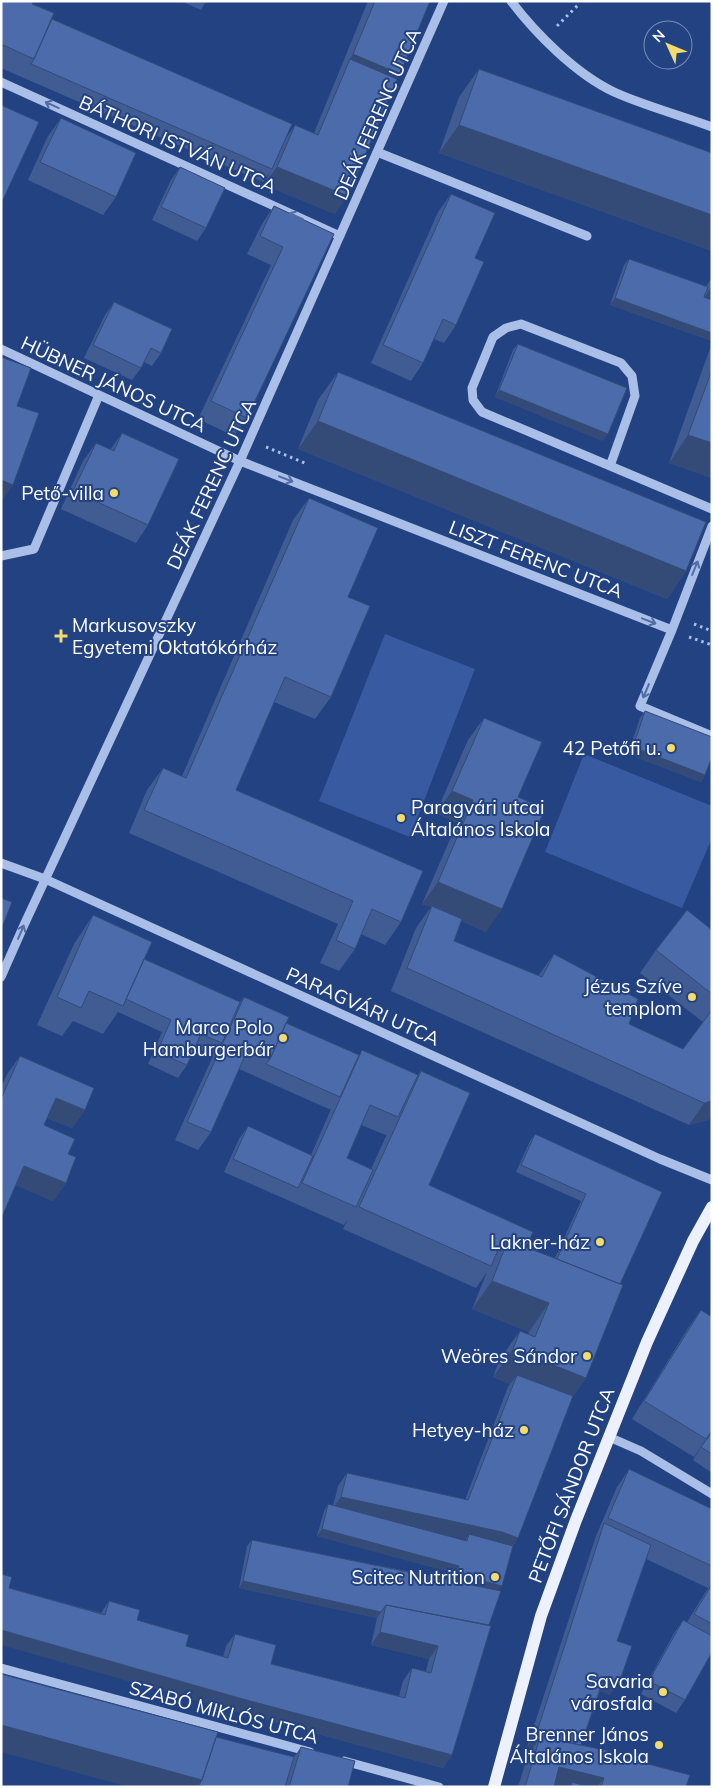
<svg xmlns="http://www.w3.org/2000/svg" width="713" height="1788" font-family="Mulish,sans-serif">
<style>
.green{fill:#375aa0}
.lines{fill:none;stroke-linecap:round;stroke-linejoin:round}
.path{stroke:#aabfe8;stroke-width:3;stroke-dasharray:2.5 4;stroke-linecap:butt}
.minor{stroke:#aabfe8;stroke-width:9}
.major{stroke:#ecf1fd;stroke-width:12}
.wall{fill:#405c93;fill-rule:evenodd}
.shaded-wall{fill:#344b78}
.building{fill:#4b6bab;stroke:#344b78}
.oneway{stroke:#526ea6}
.poi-dot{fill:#f3db6c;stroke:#224282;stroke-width:2}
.labels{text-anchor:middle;stroke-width:4;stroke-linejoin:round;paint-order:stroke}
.street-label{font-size:19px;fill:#fff;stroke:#224282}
.poi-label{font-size:19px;fill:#fff;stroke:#224282;text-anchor:end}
</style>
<rect width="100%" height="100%" fill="#224282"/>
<path class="green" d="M385 634 475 669 410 837 319 801Z
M584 754 712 806V838L682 908 545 852Z"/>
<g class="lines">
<path class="path" d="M557 26 580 3
M266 447 307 464
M694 624 712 631
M689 637 712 645"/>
<path class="minor" d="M511 1C536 34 576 74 614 92 645 106 680 115 712 127
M1 82 340 236
M377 152 587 236
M1 349 240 461 672 630
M610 466 635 396 632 376 621 363 521 324 506 328 493 337 472 388 473 400 482 412 712 509
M712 526 672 630 640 706 712 736
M1 556 34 549 99 395
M1 863 45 879 660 1159 712 1180
M1 977 24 925 240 461 444 1
M609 1437 641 1451 712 1494
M1 1668 310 1752
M344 1761 439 1787"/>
<path class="major" d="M494 1787 541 1616 576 1520 647 1342 693 1241 712 1207"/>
</g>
<path class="wall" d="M1 1 32 4 52 19 286 138 295 125 314 133 368 1H430L397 79 335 214 264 185 270 172 263 182 1 68Z
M181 1H206L201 10Z
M479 69 712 153V251L439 153 459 97Z
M61 118 116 197 103 215 28 180 48 136Z
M180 167 206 228 197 241 152 220 171 180Z
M451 194 475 258 456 325 444 343 434 339 423 363 411 381 371 363 438 212Z
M274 206 334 234 247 418 234 436 198 419 271 265 247 254 262 224Z
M629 259 706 286 712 278V341L610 305 624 265Z
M114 302 161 353 152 366 144 362 141 368 132 380 84 358 105 315Z
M712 343V478L669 463Z
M518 344 603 441 495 397 513 350Z
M338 372 686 571 667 599 298 449 318 400Z
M122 433 148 525 136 543 61 509 83 461 96 443 110 450Z
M309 498 348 597 331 697 315 719 274 702 236 790 401 922 385 945 361 934 355 949 339 971 320 963 338 924 129 833 147 790 163 768 182 776 293 520Z
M645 711 705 775 701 782 628 754 640 718Z
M484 718 518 797 486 932 461 921 454 941 538 976 554 954 629 1024 683 1049 703 1022 640 973 656 950 712 930V1115L708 1120 689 1125 391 991 416 928 431 907 422 904 457 823 436 813 468 740Z
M93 915 144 959 240 1002 244 997 286 1023 359 1055 362 1050 418 1075 421 1071 429 1185 526 1247 555 1258 581 1201 516 1172 530 1141 535 1134 662 1192 620 1284 586 1378 572 1398 518 1538 513 1546 499 1590 452 1755 443 1768 230 1710 9 1588 101 1613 109 1601 137 1620 186 1646 223 1657 226 1646 235 1634 271 1664 399 1696 403 1681 412 1668 426 1671 429 1659 371 1645 377 1618 239 1588 247 1546 252 1540 452 1580 454 1573 317 1536 324 1511 328 1504 333 1506 338 1486 347 1473 465 1500 508 1387 510 1384 493 1377 500 1359 520 1331 528 1334 529 1332 472 1309 487 1272 476 1288 343 1229 348 1219 344 1225 224 1172 239 1139 248 1126 311 1155 331 1109V1110L239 1069 211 1132 198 1150 175 1140 213 1056 195 1048 187 1065 178 1078 148 1064 162 1032 118 1012 103 1034 73 1021 62 1036 37 1025 74 944ZM361 1125 386 1135 387 1134 371 1169 347 1158ZM420 1529 466 1539 465 1541Z
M20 1056 85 1110 72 1128 47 1118 44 1125 68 1154 66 1183 53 1201 16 1185 1 1219V1088L7 1074Z
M701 1310 712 1431V1473L693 1460 703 1444 694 1457 632 1419 688 1328Z
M629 1469 712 1509V1652L685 1700 676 1713 641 1694 674 1633 683 1620 687 1622 708 1588 646 1559 617 1641 610 1695 600 1691 581 1745 610 1754 686 1787H518L528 1755 532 1749 527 1747 596 1536 617 1487Z
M216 1737 294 1757 301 1747 348 1787H129Z"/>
<path class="shaded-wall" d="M353 54 400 74 384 97 350 59Z
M459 125 712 215V251L439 153Z
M277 167 348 196 335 214 264 185Z
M712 286V308L700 304Z
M615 298 712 333V341L610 305Z
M499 390 608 434 603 441 495 397Z
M318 421 686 571 667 599 298 449Z
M688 435 712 443V478L669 463Z
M1 480 13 485 1 502Z
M633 747 705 775 701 782 628 754Z
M452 791 473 800 457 823 436 813Z
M438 882 502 909 486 932 431 908 432 906 431 907 422 904Z
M56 1098 85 1110 72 1128 43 1116Z
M712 1101V1115L708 1120 689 1125 704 1103Z
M24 1166 66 1183 53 1201 12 1184Z
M492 1281 549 1303 529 1332 472 1309Z
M513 1349 586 1378 567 1406 517 1375 510 1384 493 1377Z
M341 1497 502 1532 518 1538 509 1551 469 1534 466 1539 332 1509Z
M322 1529 459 1566 454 1573 317 1536Z
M457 1574 502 1586 497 1593 452 1580Z
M243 1581 381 1612 377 1618 239 1588Z
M1 1630 452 1755 443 1768 230 1710 1 1645Z
M380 1632 438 1646 429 1659 371 1645Z
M604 1677 619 1683 610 1695 596 1690Z
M1 1725 202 1780 197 1787H129L1 1752Z
M536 1735 579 1750 540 1737 532 1749 527 1747Z
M559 1767 604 1778 597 1787H571L572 1782 569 1787H552Z"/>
<path class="building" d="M1 1H34L32 4 54 13 34 59 1 44Z
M200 1H206L205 4Z
M375 1H430L400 74 353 54Z
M52 19 292 124 272 169 31 64 34 59Z
M350 59 397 79 348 196 277 167 295 125 318 135Z
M479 69 712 153V215L459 125Z
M1 105 39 122 1 204Z
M61 118 136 153 116 197 40 162Z
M180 167 225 188 206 228 161 207Z
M451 194 495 213 475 258 484 262 456 325 443 319 423 363 383 345Z
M274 206 334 234 247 418 211 401 283 247 260 236Z
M629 259 708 287 704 297 712 300V333L615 298Z
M114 302 172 329 161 353 151 348 141 368 93 345Z
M518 344 627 388 608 434 499 390Z
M1 357 31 368 17 406 39 413 13 485 1 480Z
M712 370V443L688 435Z
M338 372 706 522 686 571 318 421Z
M122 433 179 459 148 525 73 491 96 443 114 451Z
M309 498 378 528 348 597 370 606 331 697 285 677 236 790 423 871 401 922 372 909 355 949 336 940 353 901 144 810 163 768 186 778Z
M645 711 712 737V757L705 775 633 747Z
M484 718 542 742 518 797 545 809 502 909 438 882 473 800 452 791Z
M1 898 12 902 1 930Z
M432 906 462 919 454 941 542 977 554 954 638 999 629 1024 683 1049 712 1010V1101L704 1103 407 968Z
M687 910 712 930V994L656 950Z
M93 915 152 942 123 1006 89 991 81 1008 57 997Z
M144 959 240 1002 222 1043 201 1034 187 1065 157 1052 171 1020 126 999Z
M244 997 289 1017 270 1059 248 1049 211 1132 187 1122Z
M286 1023 359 1055 340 1097 266 1064 270 1059Z
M362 1050 418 1075 398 1117 370 1105 347 1158 373 1170 356 1207 302 1183Z
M20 1056 94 1088 85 1110 56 1098 44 1125 75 1139 68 1154 76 1157 66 1183 24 1166 1 1219V1099Z
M421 1071 470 1093 429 1185 533 1232 526 1247 508 1240 506 1243 502 1241 491 1266 359 1207Z
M248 1126 313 1156 298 1188 233 1159Z
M535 1134 662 1192 620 1284 557 1259 586 1194 521 1165Z
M508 1240 623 1285 586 1378 513 1349 520 1331 535 1337 549 1303 492 1281Z
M701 1310 712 1317V1431L706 1439 644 1401Z
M517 1375 573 1396 518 1538 502 1532 341 1497 347 1473 468 1500Z
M712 1432V1454L701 1447Z
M629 1469 712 1509V1566L608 1518Z
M328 1504 467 1541 469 1534 513 1546 502 1586 457 1574 459 1566 322 1529Z
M604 1523 651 1545 617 1641 632 1646 619 1683 604 1677 581 1745 543 1737 536 1735Z
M252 1540 501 1591 489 1625 386 1605 381 1612 243 1581Z
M1 1574 12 1577 9 1588 105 1615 109 1601 140 1610 137 1620 189 1635 186 1646 228 1658 235 1634 276 1645 271 1664 405 1698 412 1668 431 1673 438 1646 380 1632 386 1605 491 1626 452 1755 239 1698 1 1630Z
M712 1584V1624L694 1614Z
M683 1620 712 1636V1652L685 1700 649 1681Z
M1 1674 218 1732 202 1780 1 1725Z
M216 1737 294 1757 285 1787H206L199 1785 202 1780Z
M540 1737 610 1751V1754L690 1775 686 1787H601L604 1778 559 1767 554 1787H525Z
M301 1747 355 1761 348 1787H289Z
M572 1782 589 1787H571Z"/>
<defs><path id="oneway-shaft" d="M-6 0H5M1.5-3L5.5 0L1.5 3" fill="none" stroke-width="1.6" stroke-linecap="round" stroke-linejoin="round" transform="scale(1.25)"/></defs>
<g class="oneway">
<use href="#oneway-shaft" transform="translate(52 105) rotate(-156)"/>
<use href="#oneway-shaft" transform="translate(296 216) rotate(-156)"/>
<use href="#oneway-shaft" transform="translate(286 479) rotate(21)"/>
<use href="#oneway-shaft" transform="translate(695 568) rotate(-68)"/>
<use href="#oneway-shaft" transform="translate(649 621) rotate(21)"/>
<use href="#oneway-shaft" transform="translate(646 691) rotate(113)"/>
<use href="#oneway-shaft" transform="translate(21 932) rotate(-67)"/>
</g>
<g class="poi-dot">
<circle cx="114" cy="493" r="5"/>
<path d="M58.5 628.5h5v5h5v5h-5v5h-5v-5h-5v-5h5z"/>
<circle cx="671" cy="748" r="5"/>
<circle cx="401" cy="818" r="5"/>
<circle cx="692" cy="997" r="5"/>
<circle cx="283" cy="1038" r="5"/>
<circle cx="600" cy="1242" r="5"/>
<circle cx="587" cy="1356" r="5"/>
<circle cx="524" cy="1430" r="5"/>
<circle cx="495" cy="1577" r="5"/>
<circle cx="663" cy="1692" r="5"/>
<circle cx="659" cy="1745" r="5"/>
</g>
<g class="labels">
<g class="street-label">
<text transform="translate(377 114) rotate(-66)" y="7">DEÁK FERENC UTCA</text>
<text transform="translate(178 144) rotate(24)" y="7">BÁTHORI ISTVÁN UTCA</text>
<text transform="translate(114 384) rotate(25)" y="7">HÜBNER JÁNOS UTCA</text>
<text transform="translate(211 484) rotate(-65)" y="7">DEÁK FERENC UTCA</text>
<text transform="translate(536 559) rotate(21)" y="7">LISZT FERENC UTCA</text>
<text transform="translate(363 1006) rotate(24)" y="7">PARAGVÁRI UTCA</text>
<text transform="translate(571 1485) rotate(-69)" y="7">PETŐFI SÁNDOR UTCA</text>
<text transform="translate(224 1712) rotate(15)" y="7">SZABÓ MIKLÓS UTCA</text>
</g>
<g class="poi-label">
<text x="104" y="500">Pető-villa</text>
<text x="72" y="632" text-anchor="start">Markusovszky<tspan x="72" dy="22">Egyetemi Oktatókórház</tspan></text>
<text x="661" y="755">42 Petőfi u.</text>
<text x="411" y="814" text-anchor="start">Paragvári utcai<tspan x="411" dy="22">Általános Iskola</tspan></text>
<text x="682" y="993">Jézus Szíve<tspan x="682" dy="22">templom</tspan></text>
<text x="273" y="1034">Marco Polo<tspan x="273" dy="22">Hamburgerbár</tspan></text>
<text x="590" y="1249">Lakner-ház</text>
<text x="577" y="1363">Weöres Sándor</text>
<text x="514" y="1437">Hetyey-ház</text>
<text x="485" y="1584">Scitec Nutrition</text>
<text x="653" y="1688">Savaria<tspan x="653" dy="22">városfala</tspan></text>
<text x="649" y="1741">Brenner János<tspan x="649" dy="22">Általános Iskola</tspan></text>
</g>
</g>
<rect width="713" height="1788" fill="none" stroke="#ffffff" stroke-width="5"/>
<g transform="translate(668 45) rotate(314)"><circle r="24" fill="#224282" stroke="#7a8eb4"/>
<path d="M0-4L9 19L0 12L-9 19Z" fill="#f3db6c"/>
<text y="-8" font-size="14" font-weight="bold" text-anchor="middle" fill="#ffffff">N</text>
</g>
</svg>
